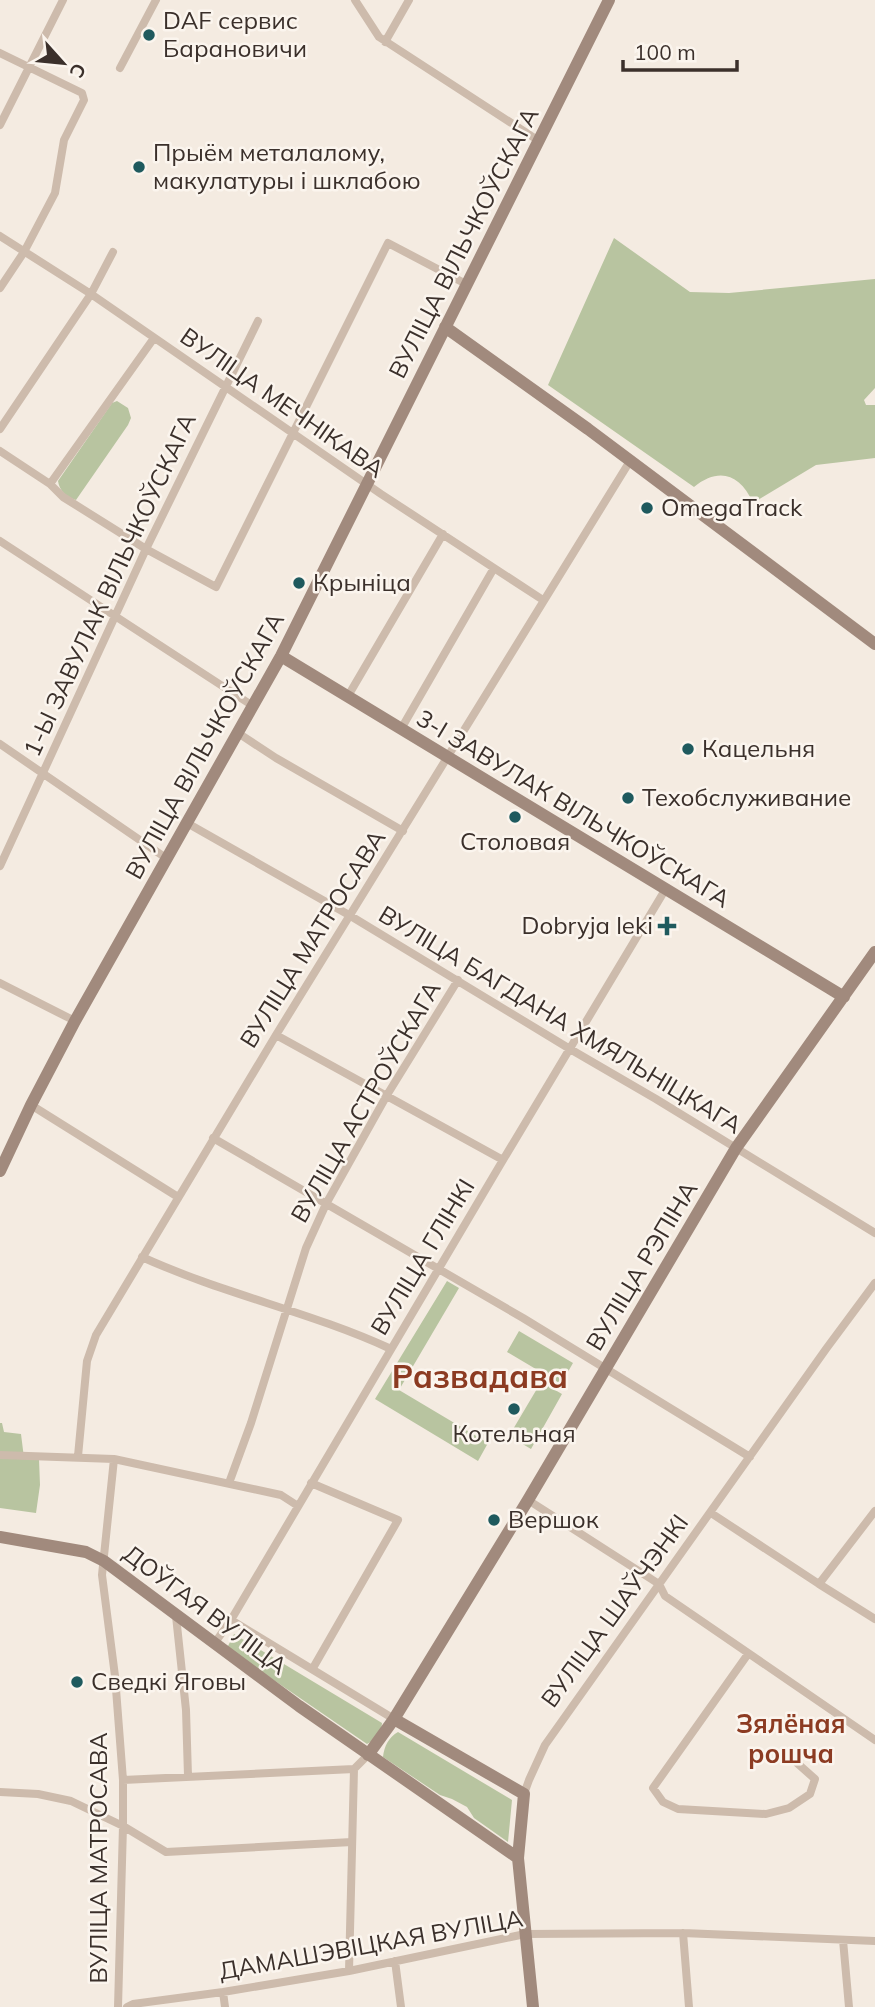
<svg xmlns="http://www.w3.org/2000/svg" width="875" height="2007" font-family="Mulish,sans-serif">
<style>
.green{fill:#b8c4a0}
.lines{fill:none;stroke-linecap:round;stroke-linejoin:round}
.street{stroke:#cdbbac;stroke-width:8}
.secondary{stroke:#a18a7d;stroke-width:12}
.poi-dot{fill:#1f5a5e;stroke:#fbf5ee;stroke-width:2.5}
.labels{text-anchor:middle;stroke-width:5;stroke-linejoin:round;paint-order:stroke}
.poi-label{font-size:24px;fill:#3b302b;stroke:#fbf5ee;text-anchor:start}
.street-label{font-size:24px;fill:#3b302b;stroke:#fbf5ee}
.neighbourhood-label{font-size:26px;font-weight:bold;fill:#8c3b22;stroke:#fbf5ee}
.district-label{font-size:32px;font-weight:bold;fill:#8c3b22;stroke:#fbf5ee}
</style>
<rect width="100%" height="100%" fill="#f4ebe1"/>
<path class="green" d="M614 238 690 292 729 293 875 279V388L864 400 866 405H875V458L816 465 753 503C740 474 719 467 694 487L548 385Z
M117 401 128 408 131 418 128 425 76 500C67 498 59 490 58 481L112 403Z
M447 1281 459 1288 399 1390 488 1443 478 1461 375 1399Z
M519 1331 573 1363 561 1384 507 1352Z
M541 1382 562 1394 531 1449 509 1436Z
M0 1423H2L4 1432 21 1434 24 1458 39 1459 40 1485 36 1513 0 1508Z
M234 1634 382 1723C382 1731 374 1741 367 1744L227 1648Z
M398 1732 512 1800 508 1842 474 1818 467 1807 452 1799 440 1795 383 1757C384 1746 389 1737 398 1732Z"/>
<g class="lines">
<path class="street" d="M355 0 379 37 539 141
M385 42 409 0
M0 53 82 93 84 100 64 140 55 193 24 252 0 288
M120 68 156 0
M0 125 63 0
M0 236 91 294 381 494 543 600
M0 429 91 294 113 252
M0 451 50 484 63 497 146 549 216 587 388 243 466 284
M50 484 154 338
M0 541 253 706
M348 696 443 534
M401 729 494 568
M238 733 276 758 403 831
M0 744 166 858
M187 823 349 915 570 1049 656 1099 875 1233
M0 866 146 549 258 321
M0 983 75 1021
M276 1035 503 1160
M31 1105 178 1197
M213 1138 523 1318 750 1457
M142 1257C223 1294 311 1312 391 1349
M0 1455 114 1459 281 1495 298 1506
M78 1456 87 1361 96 1335 276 1035 630 461
M114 1459 102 1575 115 1676 123 1780V1826L118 2007
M229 1483 251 1423 306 1248 326 1204 387 1095 458 980
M311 1483 398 1520 313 1668
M528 1500 659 1584 665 1596 875 1740
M711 1513 819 1584 875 1619
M819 1584 875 1511
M176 1616 186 1710 188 1776
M231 1620 394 1719
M214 1644 231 1620 503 1160 665 890
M748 1654 653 1788 663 1802 678 1809 766 1814 789 1808 810 1794 815 1779 797 1763
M123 1780 354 1769 368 1755
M0 1792 38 1794 71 1801 123 1826 166 1852 352 1842
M524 1794 529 1780 545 1745 826 1349 875 1283
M683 1933 689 2007
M843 1940 849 2007
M395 1961 401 2007
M349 1971 354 1769
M223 1992 225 2007
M127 2007 133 2004 223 1992 349 1971 525 1934 683 1933 875 1941"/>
<path class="secondary" d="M445 327 588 429 875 644
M281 656 844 997
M0 1171 31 1105 75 1021 281 656 609 0
M0 1537 86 1552 104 1561 299 1706 518 1858
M394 1719 524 1794 518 1858 533 2007
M368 1755 394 1719 528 1500 736 1148 875 952"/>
</g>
<g class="poi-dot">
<circle cx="149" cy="35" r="7"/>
<circle cx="139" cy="167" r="7"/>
<circle cx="647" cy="508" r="7"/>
<circle cx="299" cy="583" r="7"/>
<circle cx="688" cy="749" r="7"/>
<circle cx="628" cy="798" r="7"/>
<circle cx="515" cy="817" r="7"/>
<path d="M663.5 915.5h7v7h7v7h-7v7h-7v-7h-7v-7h7z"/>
<circle cx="514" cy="1409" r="7"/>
<circle cx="494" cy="1520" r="7"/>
<circle cx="77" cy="1682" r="7"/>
</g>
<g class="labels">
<g class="poi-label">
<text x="163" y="29">DAF сервис<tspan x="163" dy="28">Барановичи</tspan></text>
<text x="153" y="161">Прыём металалому,<tspan x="153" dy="28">макулатуры і шклабою</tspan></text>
<text x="661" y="516">OmegaTrack</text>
<text x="313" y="591">Крыніца</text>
<text x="702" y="757">Кацельня</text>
<text x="642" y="806">Техобслуживание</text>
<text x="515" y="850" text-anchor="middle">Столовая</text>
<text x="653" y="934" text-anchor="end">Dobryja leki</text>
<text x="514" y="1442" text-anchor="middle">Котельная</text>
<text x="508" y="1528">Вершок</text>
<text x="91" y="1690">Сведкі Яговы</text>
</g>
<g class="street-label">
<text transform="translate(464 243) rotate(-63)" y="8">ВУЛІЦА ВІЛЬЧКОЎСКАГА</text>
<text transform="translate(282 403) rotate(35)" y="8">ВУЛІЦА МЕЧНІКАВА</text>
<text transform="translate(110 585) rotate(-65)" y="8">1-Ы ЗАВУЛАК ВІЛЬЧКОЎСКАГА</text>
<text transform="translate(205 746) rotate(-61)" y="8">ВУЛІЦА ВІЛЬЧКОЎСКАГА</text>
<text transform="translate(573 809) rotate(31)" y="8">3-І ЗАВУЛАК ВІЛЬЧКОЎСКАГА</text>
<text transform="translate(313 939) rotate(-58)" y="8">ВУЛІЦА МАТРОСАВА</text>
<text transform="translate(560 1020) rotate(31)" y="8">ВУЛІЦА БАГДАНА ХМЯЛЬНІЦКАГА</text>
<text transform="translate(366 1102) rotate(-60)" y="8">ВУЛІЦА АСТРОЎСКАГА</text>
<text transform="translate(423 1257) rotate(-59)" y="8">ВУЛІЦА ГЛІНКІ</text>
<text transform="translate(642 1266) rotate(-59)" y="8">ВУЛІЦА РЭПІНА</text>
<text transform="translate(205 1610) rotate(37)" y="8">ДОЎГАЯ ВУЛІЦА</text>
<text transform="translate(615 1611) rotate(-54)" y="8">ВУЛІЦА ШАЎЧЭНКІ</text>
<text transform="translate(99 1858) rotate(-90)" y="8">ВУЛІЦА МАТРОСАВА</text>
<text transform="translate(371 1945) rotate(-10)" y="8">ДАМАШЭВІЦКАЯ ВУЛІЦА</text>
</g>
<g class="neighbourhood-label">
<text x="791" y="1733">Зялёная<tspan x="791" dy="30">рошча</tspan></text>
</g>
<g class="district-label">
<text x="480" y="1388">Развадава</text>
</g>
</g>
<g transform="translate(63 63) rotate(117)" stroke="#fbf5ee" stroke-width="5" paint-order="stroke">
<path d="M0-5L12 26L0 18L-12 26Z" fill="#3b302b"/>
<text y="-10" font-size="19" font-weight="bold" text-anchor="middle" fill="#3b302b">С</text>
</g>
<path d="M623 60v10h114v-10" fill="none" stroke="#3b302b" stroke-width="3.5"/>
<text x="634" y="60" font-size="21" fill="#3b302b" stroke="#fbf5ee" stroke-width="5" paint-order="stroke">100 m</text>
</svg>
